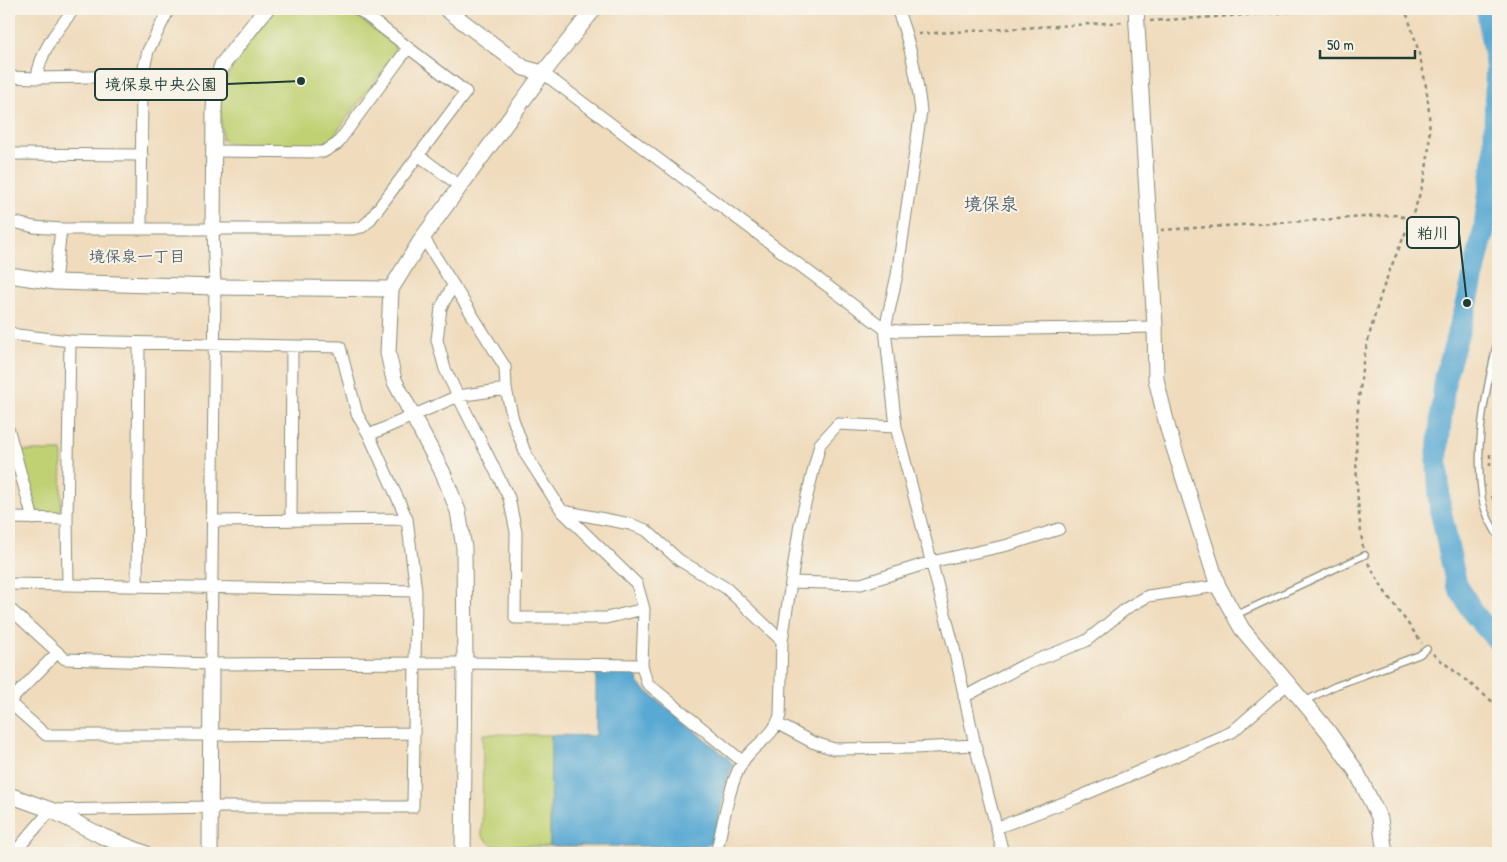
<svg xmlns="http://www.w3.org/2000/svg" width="1507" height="862" font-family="'Patrick Hand','Klee One',sans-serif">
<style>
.green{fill:#c0d173;stroke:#708754}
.water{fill:#59a9d3;stroke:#3c7384}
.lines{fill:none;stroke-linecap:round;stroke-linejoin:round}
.river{stroke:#59a9d3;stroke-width:22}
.service-casing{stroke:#888c78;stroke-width:8}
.minor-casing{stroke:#888c78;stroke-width:13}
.tertiary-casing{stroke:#888c78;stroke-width:17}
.path{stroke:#888c78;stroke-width:2.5;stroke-dasharray:4 4;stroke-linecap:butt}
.service{stroke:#fff;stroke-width:5.5}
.minor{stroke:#fff;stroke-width:11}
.tertiary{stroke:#fff;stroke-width:15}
.labels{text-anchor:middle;stroke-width:4;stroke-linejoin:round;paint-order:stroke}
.neighbourhood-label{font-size:16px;font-weight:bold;fill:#55636e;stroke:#f7f3e8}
.quarter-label{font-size:18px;font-weight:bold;fill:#55636e;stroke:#f7f3e8}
.leader{fill:none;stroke:#1f3d34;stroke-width:2}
.callout-dot{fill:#1f3d34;stroke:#f7f3e8;stroke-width:2}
.callout{fill:#f7f3e8;stroke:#1f3d34;stroke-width:2}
.callout-label{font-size:16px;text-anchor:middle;font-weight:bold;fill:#1f3d34}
</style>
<rect width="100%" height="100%" fill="#f7f3e8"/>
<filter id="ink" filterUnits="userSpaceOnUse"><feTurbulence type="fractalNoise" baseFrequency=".02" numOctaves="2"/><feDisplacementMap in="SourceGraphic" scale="10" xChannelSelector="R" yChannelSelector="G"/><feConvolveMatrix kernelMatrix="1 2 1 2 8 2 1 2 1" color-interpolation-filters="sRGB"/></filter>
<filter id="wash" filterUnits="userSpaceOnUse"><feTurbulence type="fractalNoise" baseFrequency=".0096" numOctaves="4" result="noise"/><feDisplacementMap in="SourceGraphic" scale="20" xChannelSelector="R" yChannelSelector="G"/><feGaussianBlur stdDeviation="1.12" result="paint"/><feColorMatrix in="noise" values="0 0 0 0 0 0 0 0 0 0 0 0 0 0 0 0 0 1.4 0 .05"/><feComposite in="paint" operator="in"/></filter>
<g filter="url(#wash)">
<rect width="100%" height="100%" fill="#f0dcbd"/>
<path class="green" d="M275 9H348L395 46V55L329 142 321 145 229 144 222 139C222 125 219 107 222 93 230 61 256 35 275 9Z
M19 451H62L61 508C55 517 44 514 36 509Z
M483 734 551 735 550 846H493L482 836Z"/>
<path class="water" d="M596 670 632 671 638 676 639 685 728 758 733 766 727 778 714 841 706 846H550L551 735 596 736Z"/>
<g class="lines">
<path class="river" d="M1487 9 1496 68 1494 157 1484 230 1467 303 1445 378 1437 458 1440 508 1456 583 1474 614 1498 641"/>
</g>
</g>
<g filter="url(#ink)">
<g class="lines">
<g class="service-casing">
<path id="service" d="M1498 338C1486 390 1474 444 1482 498 1484 512 1491 524 1498 536
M1236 615 1365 555
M1305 701 1335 686 1419 655 1427 649"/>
</g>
<g class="minor-casing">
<path id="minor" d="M897 9C910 41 917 77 921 111L897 275 885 329 896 427 954 648 975 745 1003 853
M543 73 885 329 898 331 1155 327
M9 77 37 78 142 76 216 83
M37 78C40 51 57 30 74 9
M213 151 323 152 337 144 408 48
M9 154 142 155
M418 155 460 186
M9 221 34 227 61 229H141L142 76 148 51 169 9
M141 229H353L362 227 369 221 466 92 358 9
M423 237 505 367 506 389 513 419 526 455 562 511 637 584 644 609 642 665 647 683 742 761
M55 282 61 229
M453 285 441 308 437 340 445 369 458 396 509 498 516 532 515 618H606L644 609
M9 332 17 335 70 341 340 347 357 414 369 435 407 519 416 591 413 807H211L51 810 14 853
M9 431 33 519
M369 435 458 396 506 389
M562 511 630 524 646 530 679 560 726 588 782 641
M9 518 67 519 70 341
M67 519 68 585
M291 520 292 346
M213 521 407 519
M791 582 861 584 931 562 1008 545 1059 529
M9 584 416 591
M137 587 139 343
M9 608 65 659 211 664 465 663 642 665
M211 664 215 287 213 230
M964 697 1024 665 1086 641 1127 608 1148 596 1218 586
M9 702 46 735H211L414 733
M9 702 57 653
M778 724 812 742 834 749 914 748 975 745
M996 828 1074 799 1232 732 1287 684
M716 853C723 827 728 786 742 763 753 744 774 738 780 715L782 641 800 524 820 444 838 424 896 427"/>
</g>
<g class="tertiary-casing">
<path id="tertiary" d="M446 9 524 68 543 73
M1136 9 1155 327 1156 379 1168 429 1218 586 1242 629 1327 730 1356 771 1380 819 1385 853
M213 230 214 109 216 83 222 65 266 9
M9 275 55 282 215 287 391 289
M9 795 51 810 104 837 144 853
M210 853 211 664
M463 853 465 663 464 548 458 511 443 473 394 380 388 353 391 289 423 237 543 73 594 9"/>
</g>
<path class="path" d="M1374 9 1407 12
M1150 21 1343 9
M918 34 1125 22
M1161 230 1398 215 1410 220
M1490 454V466
M1492 496 1498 513
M1363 548C1356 498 1354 447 1359 397 1361 386 1361 374 1363 363 1367 342 1373 321 1379 301 1391 261 1412 224 1423 183 1438 123 1425 65 1405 9
M1368 563 1385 592 1422 643
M1433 654 1498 706"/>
<use href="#service" class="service"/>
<use href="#minor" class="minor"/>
<use href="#tertiary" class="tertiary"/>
</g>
</g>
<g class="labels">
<g class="neighbourhood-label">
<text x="137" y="262">境保泉一丁目</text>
</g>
<g class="quarter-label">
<text x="991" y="210">境保泉</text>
</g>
</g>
<path class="leader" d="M301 81L227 84M1467 303L1459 233"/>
<g class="callout-dot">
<circle cx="301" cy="81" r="5"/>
<circle cx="1467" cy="303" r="5"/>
</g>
<g class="callout">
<rect x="95" y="69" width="132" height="31" rx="5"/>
<rect x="1407" y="217" width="52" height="31" rx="5"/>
</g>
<g class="callout-label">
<text x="161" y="90">境保泉中央公園</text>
<text x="1433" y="239">粕川</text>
</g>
<rect width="1507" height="862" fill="none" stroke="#f7f3e8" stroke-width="30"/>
<path d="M1320 50v8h95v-8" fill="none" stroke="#1f3d34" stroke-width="2.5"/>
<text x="1327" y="50" font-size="15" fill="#1f3d34" stroke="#f7f3e8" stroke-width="4" paint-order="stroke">50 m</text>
</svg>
